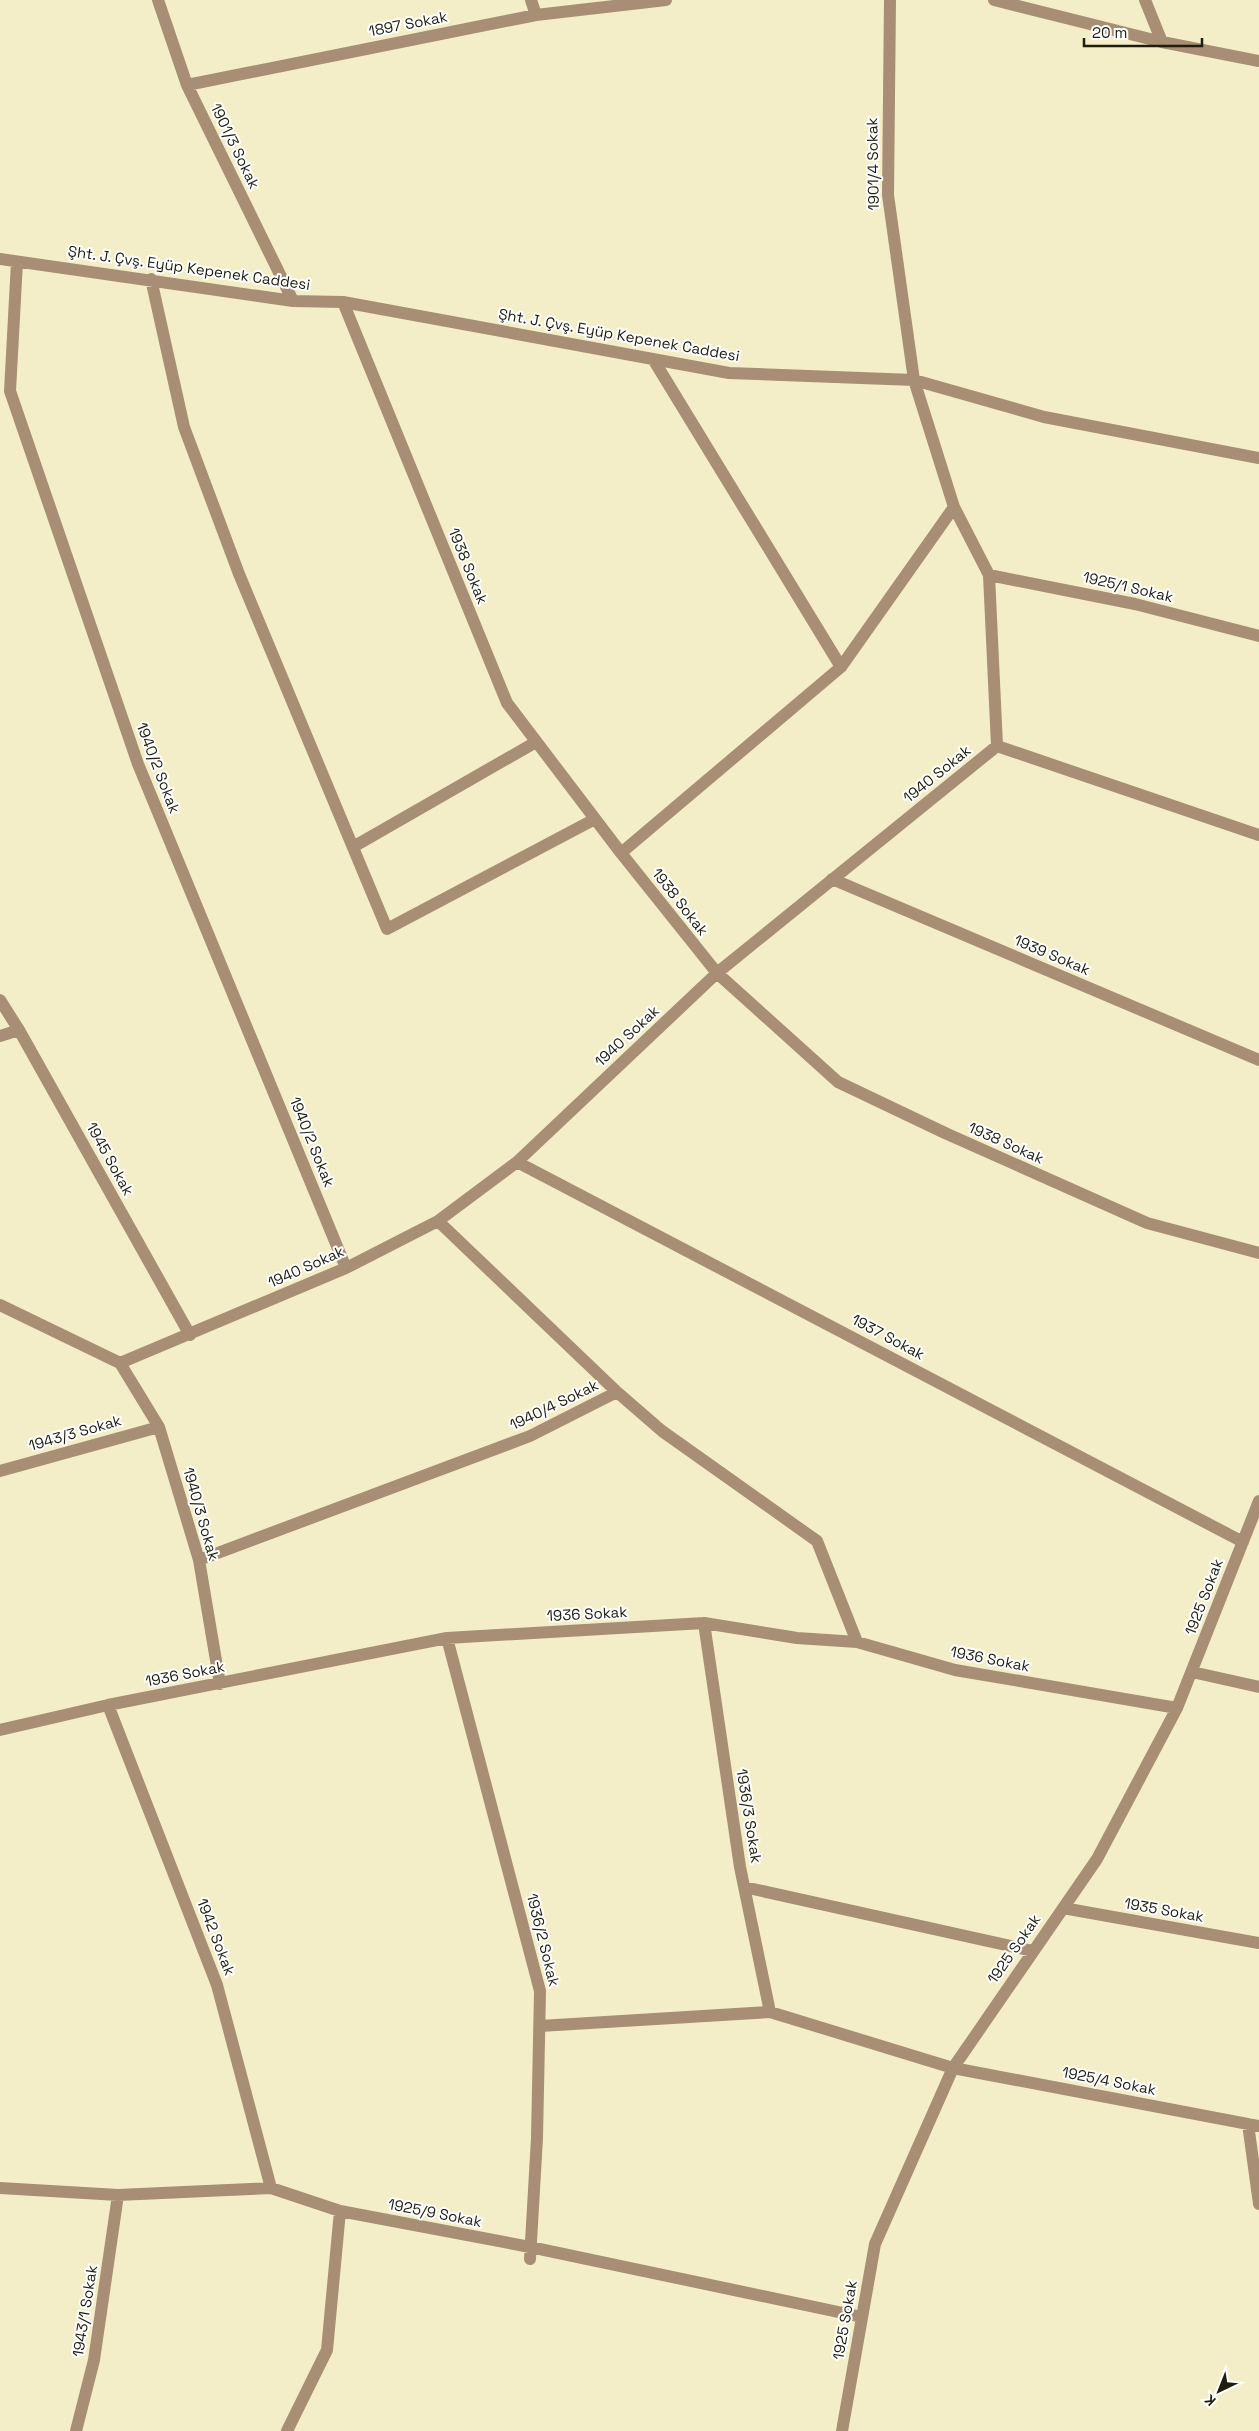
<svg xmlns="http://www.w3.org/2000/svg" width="1259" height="2431" font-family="'Space Grotesk',sans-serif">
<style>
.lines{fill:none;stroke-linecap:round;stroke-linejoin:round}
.minor{stroke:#a88e74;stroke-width:12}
.labels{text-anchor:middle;stroke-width:4;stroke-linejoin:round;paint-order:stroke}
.street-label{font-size:15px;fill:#1f1d0f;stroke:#fff}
</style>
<rect width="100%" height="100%" fill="#f3eec8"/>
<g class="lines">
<path class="minor" d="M158 0 187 85 293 301
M531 0 536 15
M890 0 888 195 914 380 954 507 989 575 997 746
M994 0 1162 42 1259 61
M1145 0 1162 42
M187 85 536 15 666 0
M0 259 293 301 343 302 729 373 914 380 1044 417 1259 458
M17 262 10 391 138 764 346 1268
M151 279 184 427 239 574 387 929 595 819
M343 302 507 703 621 853 717 973 838 1082 945 1133 1147 1223 1259 1253
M653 359 841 667
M989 575 1135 604 1259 636
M353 847 536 742
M621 853 841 667 954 507
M832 879 1259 1060
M0 1000 19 1030 190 1335
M0 1036 19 1030
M517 1162 1243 1542
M438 1221 617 1392
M0 1305 120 1363 346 1268 438 1221 517 1162 717 973 997 746 1259 835
M120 1363 159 1427 199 1560 220 1684
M0 1471 159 1427
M199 1560 530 1436 617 1392 662 1431 817 1541 857 1642
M704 1623 740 1867 770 2012
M447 1638 540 1991 537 2138 530 2259
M1192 1672 1259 1687
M108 1705 217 1985 271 2188
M0 1730 108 1705 447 1638 704 1623 797 1638 857 1642 955 1670 1177 1708
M744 1887 1033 1951
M1063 1908 1259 1943
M540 2026 770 2012 953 2068 1259 2126
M1248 2124 1259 2204
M0 2188 118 2195 271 2188 340 2211 530 2247 862 2317
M76 2431 94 2360 118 2195
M287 2431 327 2350 340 2211
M842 2431 875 2244 953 2068 1097 1859 1177 1708 1259 1501"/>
</g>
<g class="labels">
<g class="street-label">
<text transform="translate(408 24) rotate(-11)" y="5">1897 Sokak</text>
<text transform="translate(235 146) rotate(64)" y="5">1901/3 Sokak</text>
<text transform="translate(873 164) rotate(-91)" y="5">1901/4 Sokak</text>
<text transform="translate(189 268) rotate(8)" y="5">Şht. J. Çvş. Eyüp Kepenek Caddesi</text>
<text transform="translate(619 335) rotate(10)" y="5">Şht. J. Çvş. Eyüp Kepenek Caddesi</text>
<text transform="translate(468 566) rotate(68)" y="5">1938 Sokak</text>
<text transform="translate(1128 587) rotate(13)" y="5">1925/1 Sokak</text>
<text transform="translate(158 768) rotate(69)" y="5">1940/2 Sokak</text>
<text transform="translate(937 774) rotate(-39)" y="5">1940 Sokak</text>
<text transform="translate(680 902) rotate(52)" y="5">1938 Sokak</text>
<text transform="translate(1052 955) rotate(23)" y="5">1939 Sokak</text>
<text transform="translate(627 1036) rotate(-43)" y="5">1940 Sokak</text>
<text transform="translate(312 1142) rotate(68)" y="5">1940/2 Sokak</text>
<text transform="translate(1006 1143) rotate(24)" y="5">1938 Sokak</text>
<text transform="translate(110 1159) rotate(61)" y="5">1945 Sokak</text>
<text transform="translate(306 1267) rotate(-24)" y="5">1940 Sokak</text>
<text transform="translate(888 1337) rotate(28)" y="5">1937 Sokak</text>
<text transform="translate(554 1405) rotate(-26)" y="5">1940/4 Sokak</text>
<text transform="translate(75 1433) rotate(-16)" y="5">1943/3 Sokak</text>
<text transform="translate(201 1514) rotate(74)" y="5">1940/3 Sokak</text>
<text transform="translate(1204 1597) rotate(-69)" y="5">1925 Sokak</text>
<text transform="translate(587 1614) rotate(-3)" y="5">1936 Sokak</text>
<text transform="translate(990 1659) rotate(11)" y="5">1936 Sokak</text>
<text transform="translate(185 1674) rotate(-11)" y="5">1936 Sokak</text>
<text transform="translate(749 1816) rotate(81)" y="5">1936/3 Sokak</text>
<text transform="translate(1164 1910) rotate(10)" y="5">1935 Sokak</text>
<text transform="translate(216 1937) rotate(69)" y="5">1942 Sokak</text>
<text transform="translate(543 1940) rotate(76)" y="5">1936/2 Sokak</text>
<text transform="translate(1014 1949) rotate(-55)" y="5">1925 Sokak</text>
<text transform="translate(1109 2081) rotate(11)" y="5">1925/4 Sokak</text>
<text transform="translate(435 2213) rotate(11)" y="5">1925/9 Sokak</text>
<text transform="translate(85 2311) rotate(-81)" y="5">1943/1 Sokak</text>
<text transform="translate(845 2320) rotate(-80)" y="5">1925 Sokak</text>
</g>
</g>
<g transform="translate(1219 2391) rotate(223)" stroke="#ffffff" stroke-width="4" paint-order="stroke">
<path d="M0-4L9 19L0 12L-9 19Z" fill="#1f1d0f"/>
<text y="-8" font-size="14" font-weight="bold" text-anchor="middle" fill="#1f1d0f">K</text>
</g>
<path d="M1084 38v8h118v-8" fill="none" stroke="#1f1d0f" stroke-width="2.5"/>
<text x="1092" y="38" font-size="15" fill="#1f1d0f" stroke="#ffffff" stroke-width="4" paint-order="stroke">20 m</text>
</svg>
